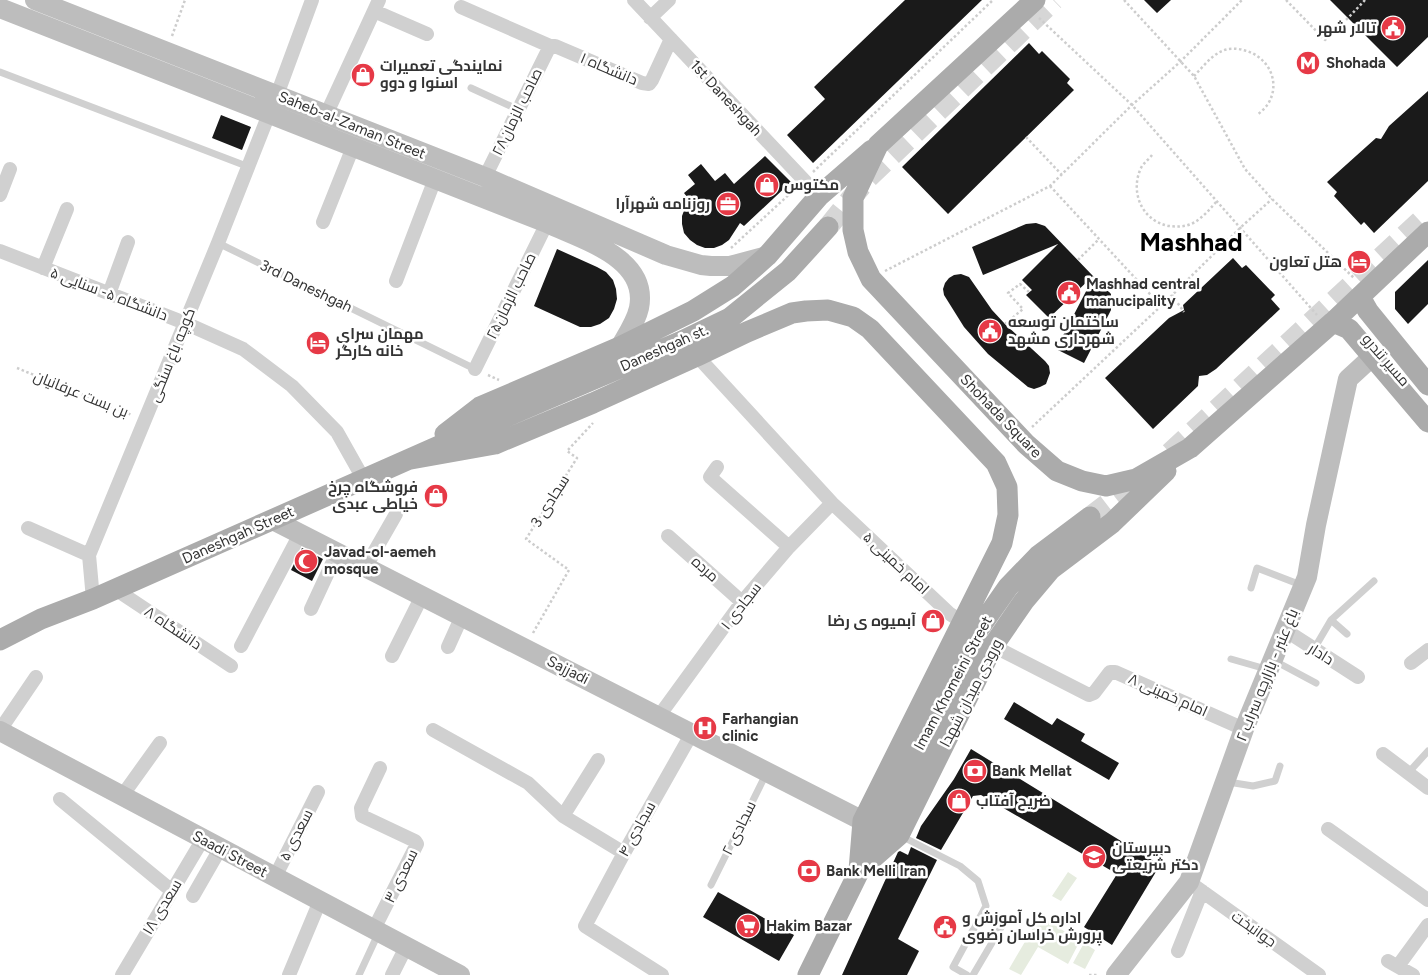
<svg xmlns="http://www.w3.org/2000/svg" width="1428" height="975" font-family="Figtree,Cairo,sans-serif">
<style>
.green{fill:#e6ecdf}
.building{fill:#1a1a1a}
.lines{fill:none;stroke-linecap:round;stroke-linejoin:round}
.primary-tunnel{stroke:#d6d6d6;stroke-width:21;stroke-dasharray:21 11;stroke-linecap:butt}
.path{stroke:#cdcdcd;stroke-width:2.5;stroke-dasharray:2.5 2.5;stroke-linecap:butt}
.lane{stroke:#d0d0d0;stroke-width:7}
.street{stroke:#d0d0d0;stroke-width:14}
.secondary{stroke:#bdbdbd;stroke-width:20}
.primary{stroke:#ababab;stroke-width:21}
.labels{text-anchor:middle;stroke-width:5;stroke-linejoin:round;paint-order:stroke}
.poi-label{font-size:15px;font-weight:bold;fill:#333;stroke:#fff;text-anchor:start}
.street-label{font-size:15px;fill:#333;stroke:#fff}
.town-label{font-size:25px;font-weight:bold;fill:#000;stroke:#fff}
</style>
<rect width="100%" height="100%" fill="#fff"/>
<path class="green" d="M1068 872 1077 878 1061 901 1052 896Z
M1040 916 1080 941 1068 964 1038 947 1021 975 1009 969Z
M1084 943 1095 950 1085 969 1073 963Z"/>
<path class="building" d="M905 0H982L813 163 787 135 825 99 814 87Z
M1144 0H1171L1157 13Z
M1330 0H1428V37L1397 67Z
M1029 43 1039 54 1042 51 1070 79 1067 83 1074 90 948 214 902 167Z
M1428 91V181L1374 233 1364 222 1361 225 1334 196 1337 192 1327 182 1376 138 1381 139 1389 126Z
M221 115 251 127 242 150 212 138Z
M765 156 791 182 744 226 740 223 729 240 722 245 714 248H705L697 245 690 240 684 233 682 224V216L685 208 690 201 684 193 695 184 688 175 701 164 715 181 725 173 734 184Z
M1036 223 1045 226 1093 276 1049 318 1026 295 1032 290 1022 280 1058 244 983 275 972 247 1026 224Z
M557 249 597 267 606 272 613 280 616 289 617 299 614 309 609 318 600 324 591 327H580L534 306Z
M1233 258 1242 268 1246 265 1275 295 1271 299 1280 309 1216 369 1207 375 1199 376 1198 386 1153 429 1105 378 1169 318 1184 310 1183 305Z
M1428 260V304L1408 324 1395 309V292Z
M961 274 969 277 992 310 1005 324 1045 361 1049 366 1050 373 1046 384 1040 387 1034 389 1028 387 988 354 964 327 944 295 943 289 945 283 949 278 954 275Z
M1094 276 1111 294V310L1084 363 1056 349Z
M302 548 323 559 312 581 291 570Z
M1014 702 1052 725 1057 718 1085 734 1081 741 1119 763 1109 780 1004 719Z
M971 749 1160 865 1112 945 1084 927 1117 874 981 795 973 796 941 850 916 838 921 826 954 779Z
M911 847 937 860 898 939 919 951 907 975H842L898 852 900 851 908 855Z
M718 892 794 935 779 961 703 917Z"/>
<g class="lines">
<path class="primary-tunnel" d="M828 227 867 179 1054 0
M1170 453 1428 214
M1090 517 1145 475"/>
<path class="path" d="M1124 0 1194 76 1245 169 1272 199 1354 278
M1286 0 1325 40 1348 18 1365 0
M1039 18 1132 105 1317 315
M172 36 185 0
M1194 76C1202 68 1210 57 1220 52 1227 48 1236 48 1243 50 1267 55 1282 81 1268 104 1265 108 1261 112 1257 115
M1026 137 1062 175
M1152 155C1149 159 1145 162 1142 166 1129 190 1141 221 1169 226 1177 227 1187 227 1195 222 1203 217 1210 209 1217 201
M813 172 993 0
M1050 186 1161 306
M731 248 795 189
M1078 260 1099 239
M885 271 1050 186 1132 105 1180 62 1242 0
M1172 295 1184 312
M1005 324 1023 309 1008 293 1020 284 1029 292
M17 368 132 415
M488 375 499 380
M1032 427 1161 306 1240 228 1272 199
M533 633 569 570 526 539 577 458 567 451 593 423
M1089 975H1099"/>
<path class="lane" d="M0 72 249 167
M471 88 519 110
M218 243 475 369
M1251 588 1257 568 1301 585
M1331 620 1347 634
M1314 649 1331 620 1374 581
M1231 659 1266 669
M1273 660 1316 683
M1409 772 1428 751
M1228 782 1253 786 1275 781 1280 766
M901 836 960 866 978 881 986 906 953 967 967 975
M711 885 766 774
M359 975 378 934
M973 975 1006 919"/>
<path class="street" d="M634 0 819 196
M461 7 550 46H555L642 83 649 84 652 80 671 39
M374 11 427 34
M650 18 669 0
M277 95 312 0
M326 115 379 0
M485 177 550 46
M0 195 10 169
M323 222 353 147
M0 251 185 323 243 349 292 386 337 432 364 480
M43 268 67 209
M396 281 435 179
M109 294 128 242
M697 356 832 503 950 614 961 621
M475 369 547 223
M717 467 710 477 789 547
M28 528 89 555
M668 536 742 602
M365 568 396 514
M115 589 231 666
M93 599 89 555 218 243 269 114
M311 609 337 553
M1285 630 1358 677
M241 646 300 534
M993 646 1089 695 1094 693 1110 672H1115L1244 729
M448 647 462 616
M392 656 422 596
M1411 663 1428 650
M659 716 742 602 789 547 832 503
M0 730 36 677
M433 730 528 783 563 816 624 853
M1383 754 1428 788
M122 796 160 743
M60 799 172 891
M563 816 598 760
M1328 829 1428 900
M275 877 318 792
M1189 882 1319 975
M193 896 220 849
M374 929 417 844 415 841 362 816 361 808 380 768
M1178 951 1202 891
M1388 961 1413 975
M1398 966 1428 925
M122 975 203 839
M289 975 320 901
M392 975 406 947
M662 975 585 926 624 853 692 733"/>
<path class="secondary" d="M35 0 485 177 666 255 701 265 711 266H730L767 256
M0 8 547 223C583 240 649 258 639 308 636 322 627 335 620 347
M273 520 863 821
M0 731 460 975
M1116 975 1189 882 1244 729 1307 577 1316 525 1348 379 1372 357"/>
<path class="primary" d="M1035 0 878 145 853 198V230L858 252 871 279 1026 444 1057 471 1082 481 1106 486 1136 479 1190 448 1333 322 1428 232
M1360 297 1368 311 1428 385
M1333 322 1349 329 1428 422
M445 434 480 407 620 347 693 311 733 286 767 256 819 196 872 150
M411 459 495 444 593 403 697 356 747 332 792 313 806 311 828 310 853 317 870 329 996 463 1007 487 1008 515 1002 543 863 821 859 870
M0 640 41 619 93 599 475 430 680 342 730 318 788 271 828 227
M867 863 899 835 993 646 1024 601 1051 569 1112 523 1166 471
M808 975 978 630 1008 587 1038 556 1090 517"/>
</g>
<defs>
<g id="civic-disc" transform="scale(1.25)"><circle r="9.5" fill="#e63946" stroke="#fff"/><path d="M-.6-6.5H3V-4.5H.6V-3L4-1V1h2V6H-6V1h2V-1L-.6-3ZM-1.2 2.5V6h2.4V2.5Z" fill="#fff"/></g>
<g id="metro-disc" transform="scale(1.25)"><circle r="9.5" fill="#e63946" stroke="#fff"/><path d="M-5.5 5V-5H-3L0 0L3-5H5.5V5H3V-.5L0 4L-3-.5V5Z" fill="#fff"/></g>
<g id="shop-disc" transform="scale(1.25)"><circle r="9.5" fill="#e63946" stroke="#fff"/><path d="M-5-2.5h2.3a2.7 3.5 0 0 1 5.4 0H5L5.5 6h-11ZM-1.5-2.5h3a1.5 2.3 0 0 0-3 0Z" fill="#fff"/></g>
<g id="office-disc" transform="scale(1.25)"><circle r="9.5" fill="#e63946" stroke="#fff"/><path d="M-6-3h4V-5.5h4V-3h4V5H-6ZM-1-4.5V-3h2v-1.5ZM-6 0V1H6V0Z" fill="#fff"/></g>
<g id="hotel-disc" transform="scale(1.25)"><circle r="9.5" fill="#e63946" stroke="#fff"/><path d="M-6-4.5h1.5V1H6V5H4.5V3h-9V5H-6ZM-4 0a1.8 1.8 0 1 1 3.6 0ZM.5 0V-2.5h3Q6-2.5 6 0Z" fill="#fff"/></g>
<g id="mosque-disc" transform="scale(1.25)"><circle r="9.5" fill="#e63946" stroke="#fff"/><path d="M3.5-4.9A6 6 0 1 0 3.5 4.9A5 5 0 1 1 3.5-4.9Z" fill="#fff"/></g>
<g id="hospital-disc" transform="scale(1.25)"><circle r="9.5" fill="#e63946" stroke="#fff"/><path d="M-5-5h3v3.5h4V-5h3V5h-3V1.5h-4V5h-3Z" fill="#fff"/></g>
<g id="bank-disc" transform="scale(1.25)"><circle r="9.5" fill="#e63946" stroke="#fff"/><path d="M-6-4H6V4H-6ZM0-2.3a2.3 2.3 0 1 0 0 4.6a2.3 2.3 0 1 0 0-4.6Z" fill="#fff"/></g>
<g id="school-disc" transform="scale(1.25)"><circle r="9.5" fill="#e63946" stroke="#fff"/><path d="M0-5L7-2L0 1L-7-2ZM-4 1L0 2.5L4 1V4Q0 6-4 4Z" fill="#fff"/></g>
<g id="supermarket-disc" transform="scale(1.25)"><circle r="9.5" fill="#e63946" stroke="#fff"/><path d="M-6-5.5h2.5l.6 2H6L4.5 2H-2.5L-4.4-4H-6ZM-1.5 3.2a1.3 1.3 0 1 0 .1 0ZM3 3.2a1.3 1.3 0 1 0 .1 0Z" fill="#fff"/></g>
</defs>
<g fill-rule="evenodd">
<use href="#civic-disc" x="1393" y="28"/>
<use href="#metro-disc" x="1308" y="63"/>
<use href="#shop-disc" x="363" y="75"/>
<use href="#shop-disc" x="767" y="185"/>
<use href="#office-disc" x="728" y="204"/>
<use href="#hotel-disc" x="1359" y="262"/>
<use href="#civic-disc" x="1069" y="293"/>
<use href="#civic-disc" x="990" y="331"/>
<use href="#hotel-disc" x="318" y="343"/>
<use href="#shop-disc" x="436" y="496"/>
<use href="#mosque-disc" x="306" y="561"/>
<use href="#shop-disc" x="933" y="621"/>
<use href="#hospital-disc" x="705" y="728"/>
<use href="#bank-disc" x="975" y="771"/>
<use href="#shop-disc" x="959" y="801"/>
<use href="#school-disc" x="1094" y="857"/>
<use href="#bank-disc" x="809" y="871"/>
<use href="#supermarket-disc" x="748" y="926"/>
<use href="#civic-disc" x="945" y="927"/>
</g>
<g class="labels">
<g class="poi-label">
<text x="1376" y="33" text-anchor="end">تالار شهر</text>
<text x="1326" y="68">Shohada</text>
<text x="380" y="71">نمایندگی تعمیرات<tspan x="380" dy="17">اسنوا و دوو</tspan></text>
<text x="784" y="190">مکتوس</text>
<text x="710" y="209" text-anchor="end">روزنامه شهرآرا</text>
<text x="1342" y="267" text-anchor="end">هتل تعاون</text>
<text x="1086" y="289">Mashhad central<tspan x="1086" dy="17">manucipality</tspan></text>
<text x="1008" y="327">ساختمان توسعه<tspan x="1008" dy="17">شهرداری مشهد</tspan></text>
<text x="336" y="339">مهمان سرای<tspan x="336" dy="17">خانه کارگر</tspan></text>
<text x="418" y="492" text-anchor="end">فروشگاه چرخ<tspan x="418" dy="17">خیاطی عبدی</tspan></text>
<text x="324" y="557">Javad-ol-aemeh<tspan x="324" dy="17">mosque</tspan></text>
<text x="916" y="626" text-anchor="end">آبمیوه ی رضا</text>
<text x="722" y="724">Farhangian<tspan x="722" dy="17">clinic</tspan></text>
<text x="992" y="776">Bank Mellat</text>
<text x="976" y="806">ضریح آفتاب</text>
<text x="1112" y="853">دبیرستان<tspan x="1112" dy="17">دکتر شریعتی</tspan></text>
<text x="826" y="876">Bank Melli Iran</text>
<text x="962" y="923">اداره کل آموزش و<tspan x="962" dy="17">پرورش خراسان رضوی</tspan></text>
<text x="766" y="931">Hakim Bazar</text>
</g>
<g class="street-label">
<text transform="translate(609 69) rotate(23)" y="5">دانشگاه ۱</text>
<text transform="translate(726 98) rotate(47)" y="5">1st Daneshgah</text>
<text transform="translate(517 112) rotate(-64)" y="5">صاحب الزمان۲۸</text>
<text transform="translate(352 125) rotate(22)" y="5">Saheb-al-Zaman Street</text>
<text transform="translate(306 286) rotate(26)" y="5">3rd Daneshgah</text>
<text transform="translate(109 294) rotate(21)" y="5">دانشگاه ۵- سنایی ۵</text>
<text transform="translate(511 296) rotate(-64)" y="5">صاحب الزمان۲۵</text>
<text transform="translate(664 348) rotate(-24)" y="5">Daneshgah st.</text>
<text transform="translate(172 355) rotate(-68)" y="5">کوچه باغ سنگی</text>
<text transform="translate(1386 360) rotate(49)" y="5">مسیر تندرو</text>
<text transform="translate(81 394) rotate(22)" y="5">بن بست عرفانیان</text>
<text transform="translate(1001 416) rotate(46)" y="5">Shohada Square</text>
<text transform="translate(550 501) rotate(-58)" y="5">سجادی 3</text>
<text transform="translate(238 535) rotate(-24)" y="5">Daneshgah Street</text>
<text transform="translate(896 563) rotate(43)" y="5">امام خمینی ۵</text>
<text transform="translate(705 569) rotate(42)" y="5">مرده</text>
<text transform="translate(741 606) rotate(-52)" y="5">سجادی ۱</text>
<text transform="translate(173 628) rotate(34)" y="5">دانشگاه ۸</text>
<text transform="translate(1321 654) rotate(32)" y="5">دادار</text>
<text transform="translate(568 670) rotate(27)" y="5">Sajjadi</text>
<text transform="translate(1267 675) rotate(-68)" y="5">باغ عنبر - بازارچه سراب ۲</text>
<text transform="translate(953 683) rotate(-62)" y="5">Imam Khomeini Street</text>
<text transform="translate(971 693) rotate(-63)" y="5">ورودی میدان شهدا</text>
<text transform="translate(1168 695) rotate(24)" y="5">امام خمینی ۸</text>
<text transform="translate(739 828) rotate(-64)" y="5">سجادی ۲</text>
<text transform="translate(637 829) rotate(-61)" y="5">سجادی ۴</text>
<text transform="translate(296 835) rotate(-63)" y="5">سعدی ۵</text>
<text transform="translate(230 854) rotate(28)" y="5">Saadi Street</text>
<text transform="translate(401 876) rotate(-64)" y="5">سعدی ۳</text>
<text transform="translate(162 907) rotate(-59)" y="5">سعدی ۱۸</text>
<text transform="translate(1254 929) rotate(35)" y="5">جوانبخت</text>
</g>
<g class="town-label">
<text x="1191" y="251">Mashhad</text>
</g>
</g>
</svg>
